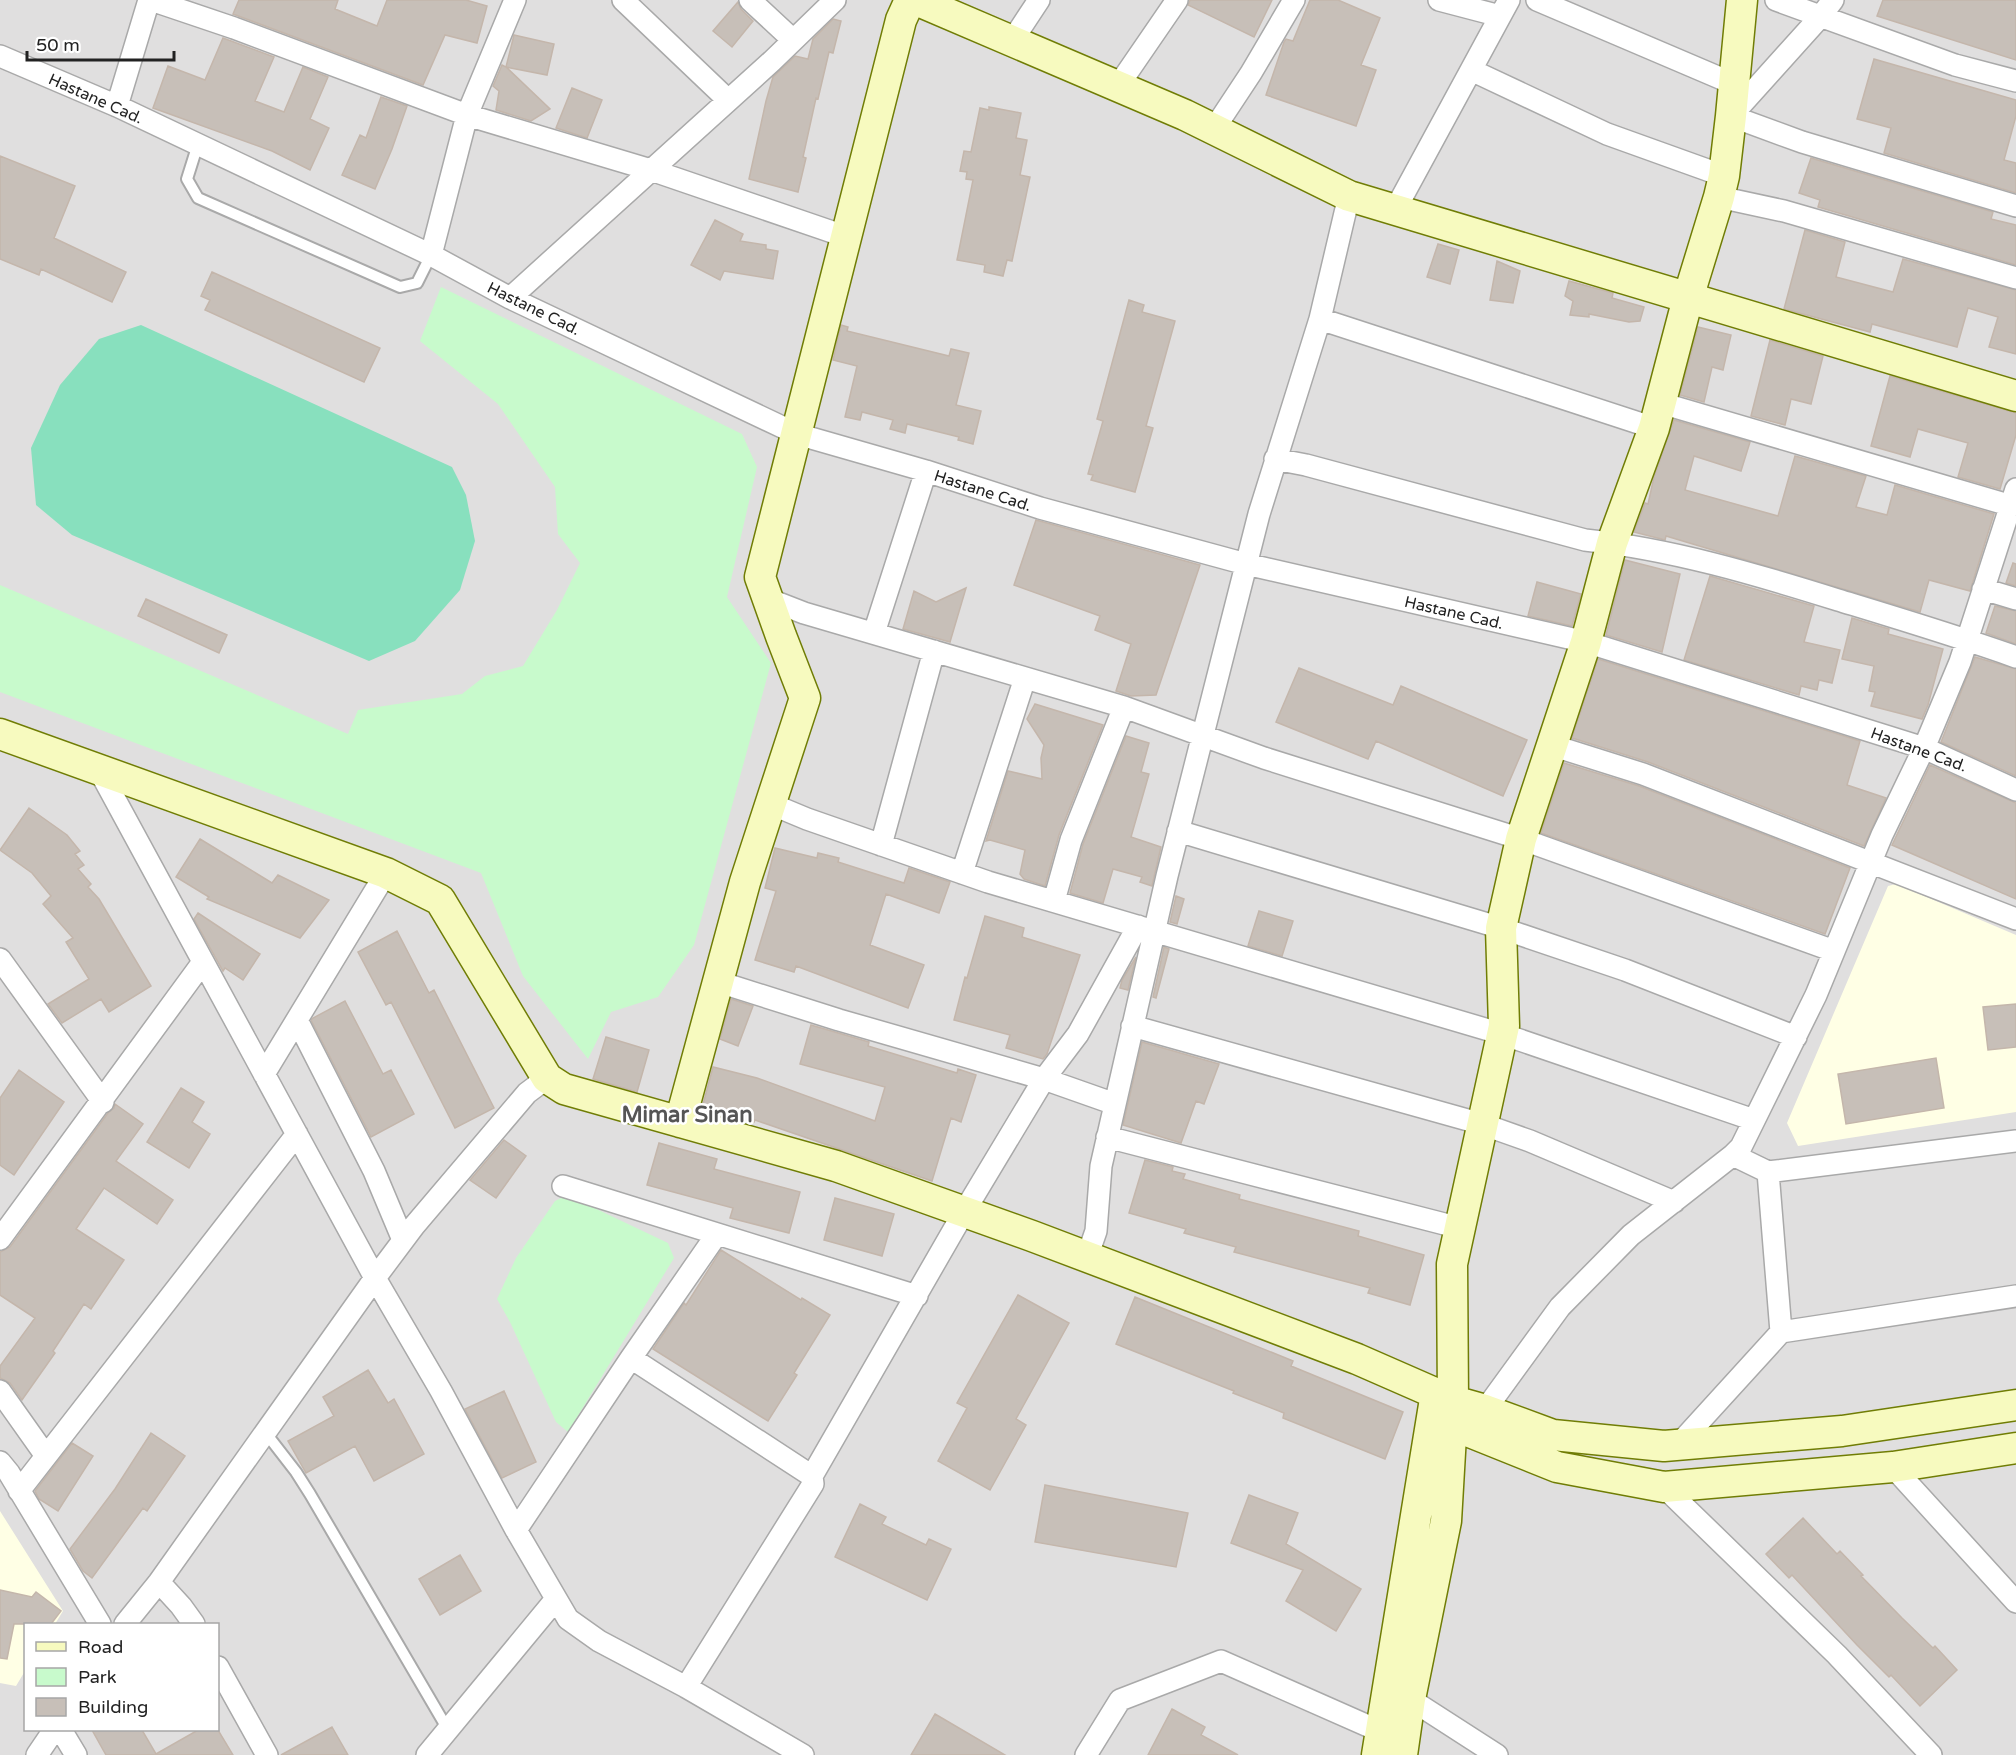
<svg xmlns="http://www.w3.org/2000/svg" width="2016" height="1755" font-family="'Varela Round',sans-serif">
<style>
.residential{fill:#e0dfdf;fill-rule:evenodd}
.education{fill:#ffffe5}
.park{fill:#c8facc}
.pitch{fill:#88e0be}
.building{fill:#c7bfb8;stroke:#c4b6ab;stroke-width:1.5}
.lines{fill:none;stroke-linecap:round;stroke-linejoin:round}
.lane-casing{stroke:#a9a9a9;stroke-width:14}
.street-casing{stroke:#a9a9a9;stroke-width:24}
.secondary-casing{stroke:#707d05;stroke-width:33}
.lane{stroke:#fff;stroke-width:10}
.street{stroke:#fff;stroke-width:21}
.secondary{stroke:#f7fabf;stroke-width:30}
.labels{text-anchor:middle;stroke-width:5;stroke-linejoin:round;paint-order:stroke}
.street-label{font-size:16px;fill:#222;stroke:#fff}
.district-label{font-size:22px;font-weight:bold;fill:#555;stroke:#fff}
</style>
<rect width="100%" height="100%" fill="#f2efe9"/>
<path class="residential" d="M0 0H2016V1755H0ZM26 1624H218V1730H26Z"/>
<path class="education" d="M1896 884 2016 935V1112L1798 1146 1787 1123 1888 886Z
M0 1511 63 1611 55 1624H26L25 1671 16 1686 0 1683Z"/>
<path class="park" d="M441 287 742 434 757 467 727 597 771 663 694 945 658 997 611 1012 588 1059 523 976 481 873 0 692V585L348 734 358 710 462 694 485 676 523 666 557 610 580 563 558 534 555 487 498 404 420 341Z
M567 1195 668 1243 674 1258 568 1432 556 1422 510 1322 497 1299 516 1258 555 1201Z"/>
<path class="pitch" d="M141 325 452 467 466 495 475 541 460 590 415 641 369 661 72 535 36 505 31 448 60 385 99 339Z"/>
<path class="building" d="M239 0H338L335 9 377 26 387 0H466L487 6 477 43 445 35 423 85 233 14Z
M1190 0H1272L1254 37 1188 5Z
M1310 0H1338L1380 18 1361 65 1376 70 1356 126 1266 95 1284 42 1286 39 1293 41Z
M1883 0H2016V60L1877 16Z
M738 2 741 9 753 21 732 47 713 31Z
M833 19 841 21 833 53 829 52 818 99 816 98 803 157 806 158 798 192 749 179 766 101 773 77 795 56 808 59 813 39Z
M514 35 554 44 547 75 506 67Z
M223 38 274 57 255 101 284 112 303 67 328 77 310 119 329 128 310 170 272 151 153 108 168 66 205 80Z
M1874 59 2016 100V116L2004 160 2016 163V193L1884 153 1891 128 1857 119Z
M502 65 506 67 550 109 531 121 496 110 499 91 493 86Z
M572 88 602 100 587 138 556 128Z
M381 97 407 106 392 149 375 189 342 175 360 135 366 138Z
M989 107 1021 113 1016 138 1027 140 1020 175 1030 177 1012 261 1007 260 1003 276 984 272 985 265 957 260 973 180 966 179 967 172 960 171 964 151 971 152 980 108 989 110Z
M0 156 75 186 54 238 126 272 112 302 41 269 39 275 0 259Z
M1811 158 1993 212 1991 219 2016 225V265L1818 207 1820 200 1799 193Z
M715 220 743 234 740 241 766 245V249L778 251 773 279 724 271 720 280 691 265Z
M1805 230 1845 242 1836 277 1893 292 1903 259 2016 290V354L1989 347 1998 317 1968 308 1957 347 1872 324 1870 332 1784 309Z
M1438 244 1459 250 1450 284 1427 277Z
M1497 261 1520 271 1513 303 1490 300Z
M212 272 380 348 364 382 205 310 210 300 201 296Z
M1569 281 1613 293 1612 298 1644 307 1640 321 1629 322 1589 314V317L1570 315 1573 301 1565 296Z
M1129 300 1144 305 1142 312 1175 321 1146 426 1153 428 1135 492 1091 480 1093 475 1088 474 1103 421 1097 419Z
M841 325 848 327 847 331 949 356 951 349 969 353 956 405 981 411 973 444 958 440 959 437 907 424 905 433 890 429 893 420 862 412 860 420 845 417 857 366 833 360Z
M1698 327 1731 335 1723 370 1712 367 1704 402 1680 395Z
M1770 340 1823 356 1811 404 1791 399 1785 425 1751 416Z
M1890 376 2016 413V435L2000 489 1958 477 1968 443 1918 429 1910 457 1871 446Z
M1674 420 1750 442 1741 471 1694 456 1685 490 1778 516 1795 456 1866 476 1856 507 1887 515 1895 485 1994 514 1970 591 1929 580 1920 612 1666 536 1665 540 1634 532 1645 503 1648 504 1654 477Z
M1036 520 1200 565 1156 695 1131 696 1116 691 1131 644 1095 630 1100 616 1014 585Z
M1625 560 1680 574 1662 652 1606 635Z
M2013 563 2016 564V586L2006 583Z
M1710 576 1814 606 1804 642 1840 650 1832 683 1819 680 1817 690 1801 686 1799 695 1684 660Z
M1537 582 1581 594 1572 626 1528 616Z
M966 588 950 642 903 629 914 591 936 602Z
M146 599 227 635 219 653 138 616Z
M1995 606 2016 611V644L1986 633Z
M1852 618 1889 629 1888 634 1943 649 1928 705 1922 719 1871 706 1875 692 1869 691 1874 666 1842 659Z
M1975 657 2016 669V776L1941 742Z
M1598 659 1860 741 1847 785 1886 798 1864 846 1648 762 1572 738Z
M1299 668 1393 705 1401 686 1527 740 1503 796 1376 741 1368 759 1276 722Z
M1035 704 1103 725 1059 835 1045 886 1024 879 1020 874 1025 850 990 840 986 841 1008 771 1042 779 1041 758 1044 745 1027 719Z
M1126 736 1149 743 1141 772 1149 774 1131 837 1161 847 1152 886 1140 882 1142 877 1113 869 1103 903 1070 893 1083 844Z
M1564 763 1639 786 1850 868 1825 934 1541 833Z
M1930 765 2016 803V899L1892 845Z
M29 808 67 835 80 851 75 854 84 865 78 869 91 884 88 887 99 899 151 986 109 1012 101 999 62 1023 48 1004 89 979 66 942 73 938 43 904 51 896 32 873 0 850Z
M200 839 272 883 278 875 329 900 300 938 207 899 209 897 176 877Z
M775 848 817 858 818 853 839 858 838 862 904 883 909 868 950 882 939 913 886 894 870 945 924 965 908 1008 796 966 794 972 755 960 776 891 765 888Z
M1176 896 1184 899 1177 924 1170 922Z
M1259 911 1293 921 1282 956 1248 946Z
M198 913 260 954 243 980 225 968 223 971 194 919Z
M985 916 1024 928 1022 937 1080 955 1047 1054 1043 1059 1006 1048 1010 1035 954 1020 965 977 967 978Z
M397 931 429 993 434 990 494 1108 455 1128 391 1002 386 1005 358 952Z
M1164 947 1169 949 1156 998 1153 997Z
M1136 957 1128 990 1120 988 1122 980Z
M731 999 753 1006 738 1046 720 1039Z
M345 1001 383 1074 391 1070 414 1114 371 1137 311 1020 313 1018Z
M2016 1004V1047L1988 1050 1983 1007Z
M811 1025 869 1042 868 1046 957 1073 958 1069 976 1075 961 1122 951 1118 932 1181 755 1120 754 1122 702 1108 713 1067 757 1078 875 1121 885 1087 800 1064Z
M606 1037 649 1050 637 1092 593 1079Z
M1142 1042 1219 1064 1204 1104 1196 1101 1181 1143 1123 1125Z
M1936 1058 1944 1108 1846 1124 1838 1074Z
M19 1070 64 1102 14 1175 0 1165V1098Z
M181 1088 204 1102 192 1122 210 1134 189 1168 147 1142Z
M115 1104 143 1124 116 1161 173 1200 157 1224 104 1188 76 1229 124 1260 91 1309 84 1304 53 1351 55 1353 22 1400 10 1383 0 1378V1366L35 1318 0 1295V1252L10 1247 108 1113 114 1108Z
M504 1140 526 1156 496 1198 470 1180Z
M659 1143 717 1159 714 1169 800 1192 789 1233 730 1218 733 1208 647 1185Z
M1145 1160 1173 1167 1172 1171 1185 1174 1183 1179 1240 1195 1239 1199 1359 1231 1358 1236 1424 1255 1410 1305 1368 1293 1370 1288 1234 1252 1236 1247 1184 1233 1186 1229 1129 1213Z
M835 1198 894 1214 882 1256 824 1240Z
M721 1250 801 1300 802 1298 830 1315 794 1373 797 1375 768 1421 653 1349 684 1303 686 1305Z
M1018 1295 1069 1323 1016 1419 1026 1425 990 1490 938 1461 967 1408 957 1403Z
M1135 1297 1293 1361 1291 1366 1403 1412 1385 1459 1283 1418 1284 1413 1233 1393 1234 1391 1116 1344Z
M368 1370 388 1403 394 1399 424 1454 374 1481 355 1446 306 1473 288 1441 334 1416 323 1397Z
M504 1391 536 1462 502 1478 465 1409Z
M151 1433 185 1456 147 1511 143 1508 92 1578 83 1571 70 1549 115 1489Z
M72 1443 93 1456 58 1511 39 1499 35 1491Z
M1045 1485 1188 1513 1176 1567 1035 1542Z
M1249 1495 1298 1513 1286 1544 1361 1589 1336 1631 1286 1601 1303 1570 1231 1543Z
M860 1504 886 1517 882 1524 926 1545 929 1539 951 1549 927 1600 835 1557Z
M1803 1518 1837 1554 1840 1551 1863 1575 1861 1576 1902 1618 1933 1648 1935 1646 1957 1670 1920 1706 1891 1675 1889 1677 1857 1645 1792 1575 1789 1578 1766 1554Z
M460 1555 481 1591 440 1615 419 1579Z
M0 1590 32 1597 36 1592 61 1611 51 1624H14L7 1659 0 1658Z
M1172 1709 1205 1727 1201 1735 1238 1755H1148Z
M935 1714 1005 1755H911Z
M332 1727 348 1755H281Z
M92 1730H142L156 1754 198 1730H218L233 1755H106Z"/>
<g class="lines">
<g class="lane-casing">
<path id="lane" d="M198 144 187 179 198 198 400 287 417 283 431 255
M265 1432 296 1472 310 1494 447 1728"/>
</g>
<g class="street-casing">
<path id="street" d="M151 0 234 28 467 115 651 170 847 237
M623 0 728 100
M750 0 793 40
M1439 0 1500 16
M1537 0 1734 84
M1776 0 1955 65 2016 81
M1833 0 1821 16 1731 116 1802 142 2016 206
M1012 41 1039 0
M0 56 117 106 431 255 510 298 797 434 926 471 1040 508 1246 564 1586 642 1924 748 2016 790
M1471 70 1607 134 1724 176
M1118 86 1177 0
M117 106 149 0
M1214 129 1251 73 1294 0
M1719 197 1784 211 2016 278
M1395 210 1509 0
M431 255 467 115 515 0
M510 298 772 61 835 0
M1320 319 1654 428
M1661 403 2012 506
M1275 459 1306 465 1585 540C1671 549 1755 574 1838 600 1897 618 1957 636 2016 657
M1983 589 2016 599
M768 599 804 613 1124 707 1264 758 1521 839 1834 951
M874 633 926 471
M1551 745 1643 774 2016 919
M99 770 375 1278 441 1391 516 1530 568 1619 599 1641 686 1687 803 1755
M771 804 807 819 988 882 1502 1034 1754 1120
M1178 831 1501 928 1625 970 1796 1037
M881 845 934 651
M962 873 1025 678
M1054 901 1071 840 1124 707
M0 959 103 1102
M719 982 839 1020 1044 1079 1115 1104
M297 1020 374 1171 403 1240
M1132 1026 1482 1124 1530 1141 1674 1202
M264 1074 386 873
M1107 1137 1460 1228
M1733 1155 1768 1172 2016 1141
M563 1186 917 1296
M0 1239 203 962
M1087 1257 1096 1231 1101 1166 1167 876 1259 514 1320 319 1349 196
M1781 1332 2016 1296
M631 1358 812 1476
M0 1391 46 1456
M1485 1410 1560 1307 1631 1235 1733 1155 1741 1147 1816 995 1882 835 1924 748 1960 662 2016 489
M1679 1444 1781 1332 1768 1172
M0 1462 9 1473 100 1624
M1893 1467 2016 1602
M1664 1487 1837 1655 1931 1755
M19 1491 297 1134
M516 1530 631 1358 717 1234
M159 1582 181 1606 194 1624
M125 1624 159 1582 375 1278 414 1226 527 1093 547 1078
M218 1667 267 1755
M686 1687 813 1484 812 1476 964 1212 1044 1079 1078 1034 1138 926
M1410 1699 1497 1755
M61 1730 76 1755
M37 1755 54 1730
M427 1755 556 1599
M1086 1755 1120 1700 1221 1661 1393 1737"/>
</g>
<g class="secondary-casing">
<path id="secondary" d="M916 0 1185 115 1349 196 2016 396
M0 734 386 873 440 900 547 1078 564 1089 836 1166 1032 1236 1357 1359 1453 1401 1485 1410 1553 1435 1664 1446 1842 1431 2016 1405
M680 1122 745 882 805 698 781 636 760 577 901 20 910 0
M1435 1418 1557 1467 1664 1487 1893 1467 2016 1448
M1377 1755 1435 1399
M1402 1755 1410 1699 1446 1521 1453 1401 1452 1264 1504 1026 1501 928 1521 839 1586 642 1612 543 1654 428 1688 298 1719 197 1724 176 1731 116 1742 0"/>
</g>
<use href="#lane" class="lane"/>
<use href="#street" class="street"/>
<use href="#secondary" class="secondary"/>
</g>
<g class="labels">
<g class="street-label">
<text transform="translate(96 98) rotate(24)" y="6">Hastane Cad.</text>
<text transform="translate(534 308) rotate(26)" y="6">Hastane Cad.</text>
<text transform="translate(983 490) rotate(18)" y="6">Hastane Cad.</text>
<text transform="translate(1454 612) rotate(13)" y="6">Hastane Cad.</text>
<text transform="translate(1919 749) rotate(20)" y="6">Hastane Cad.</text>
</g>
<g class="district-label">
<text x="687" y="1122">Mimar Sinan</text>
</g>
</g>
<rect x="24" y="1623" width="195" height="108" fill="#ffffff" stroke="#a7a7a7" stroke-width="1.5"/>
<rect x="36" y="1642" width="30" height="9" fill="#f7fabf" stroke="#a7a7a7" stroke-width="1.5"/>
<text x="78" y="1653" font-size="18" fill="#222222">Road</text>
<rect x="36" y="1668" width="30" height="18" fill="#c8facc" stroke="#a7a7a7" stroke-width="1.5"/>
<text x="78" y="1683" font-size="18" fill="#222222">Park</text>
<rect x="36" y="1698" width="30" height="18" fill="#c7bfb8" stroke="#a7a7a7" stroke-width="1.5"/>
<text x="78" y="1713" font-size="18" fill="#222222">Building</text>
<path d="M27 51v9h147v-9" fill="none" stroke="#222222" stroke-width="3"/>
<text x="36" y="51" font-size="18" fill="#222222" stroke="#ffffff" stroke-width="4.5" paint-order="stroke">50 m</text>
</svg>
